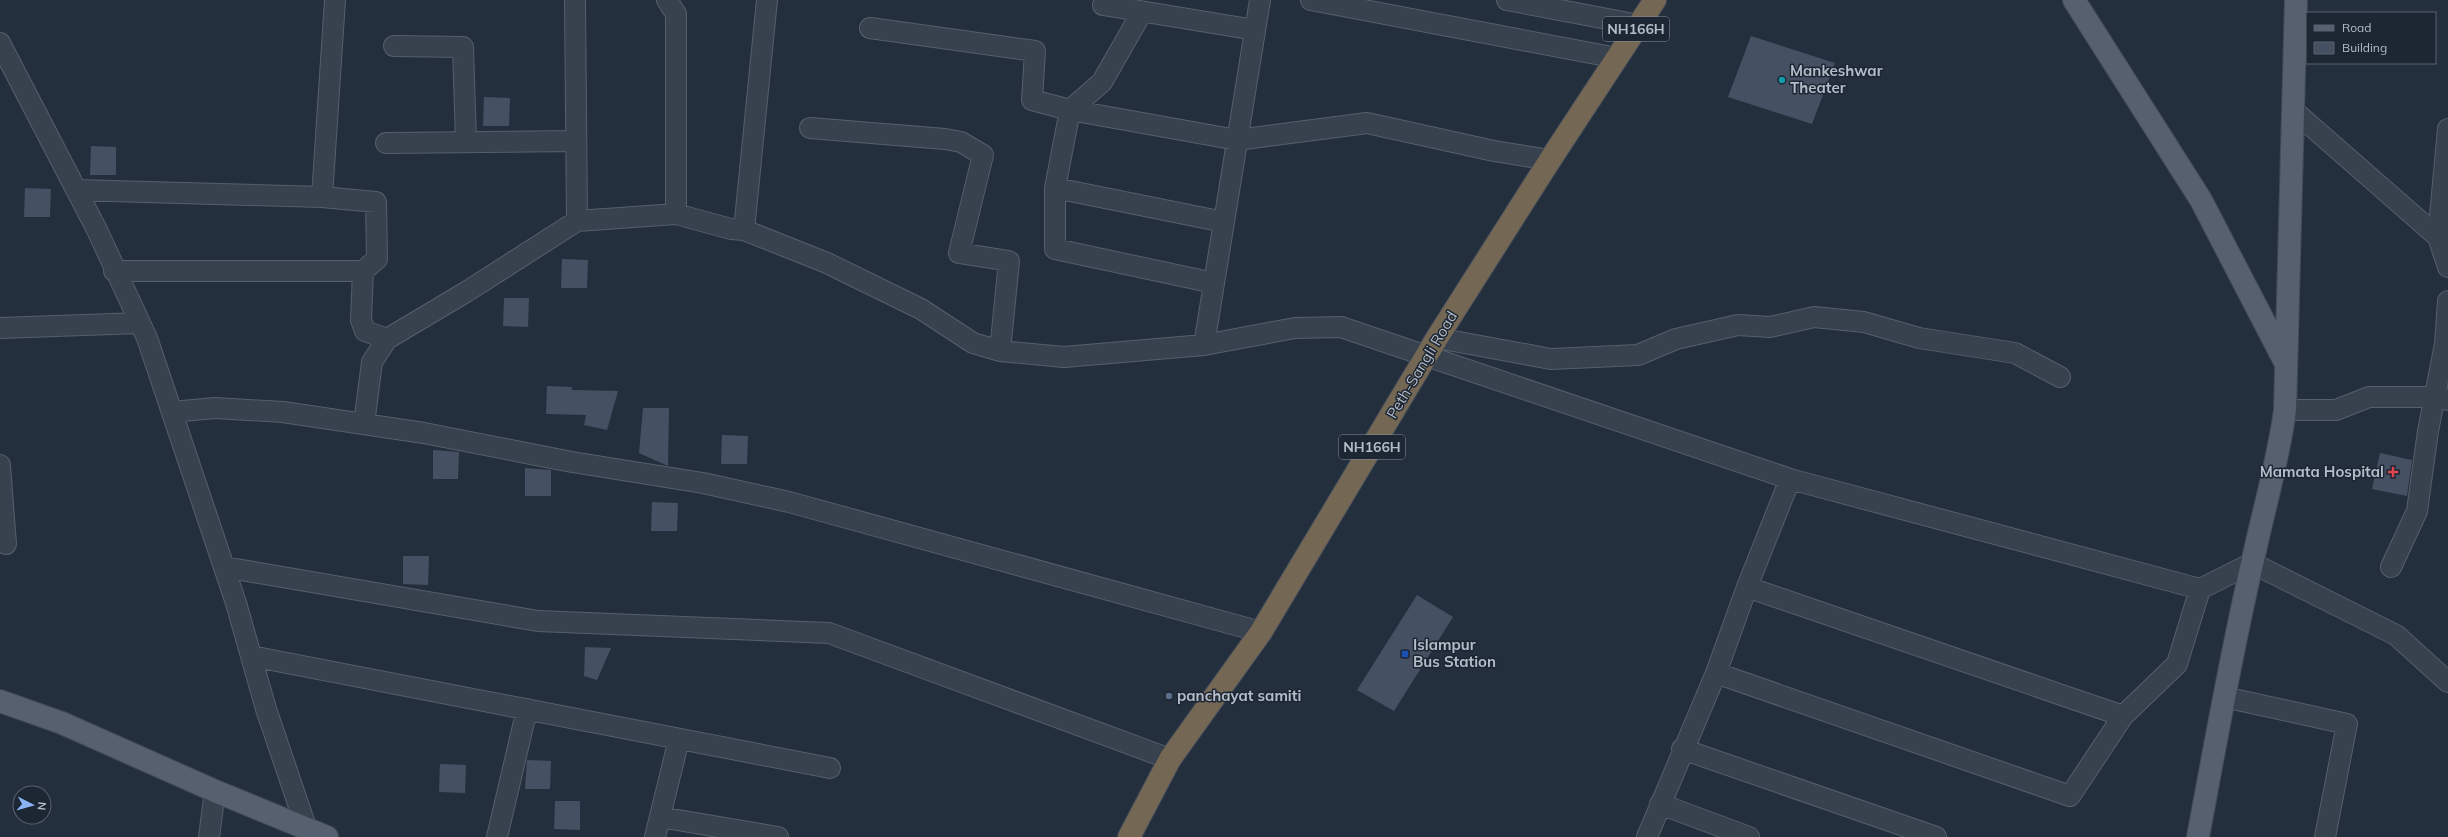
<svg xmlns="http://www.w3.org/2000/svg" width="2448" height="837" font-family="Mulish,sans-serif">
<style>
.building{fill:#455162}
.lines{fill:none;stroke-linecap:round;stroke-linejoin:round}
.minor-casing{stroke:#565f6c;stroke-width:22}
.major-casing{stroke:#414a57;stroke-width:24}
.highway-casing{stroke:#434c59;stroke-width:24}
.minor{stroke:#38414e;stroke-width:20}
.major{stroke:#56606e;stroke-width:22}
.highway{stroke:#746855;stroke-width:22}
.culture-dot{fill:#0f9aa8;stroke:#1d2633;stroke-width:1.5}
.health-dot{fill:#e0444e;stroke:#1d2633;stroke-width:1.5}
.transit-dot{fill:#1a4fb4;stroke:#1d2633;stroke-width:1.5}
.service-dot{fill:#5c6f8a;stroke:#1d2633;stroke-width:1.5}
.labels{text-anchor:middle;stroke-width:3;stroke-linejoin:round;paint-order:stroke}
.shield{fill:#1d2633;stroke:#878f9c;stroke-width:1}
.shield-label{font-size:14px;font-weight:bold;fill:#b4bcc9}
.poi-label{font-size:15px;font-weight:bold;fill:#b4bcc9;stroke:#1d2633;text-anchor:start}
.street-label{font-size:15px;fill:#b4bcc9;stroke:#1d2633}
</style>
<rect width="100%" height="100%" fill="#242f3e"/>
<path class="building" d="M1751 36 1835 63 1812 124 1728 97Z
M484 97 510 98 509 126H483Z
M91 146 116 147V175H90Z
M25 188 51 189 50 217H24Z
M562 259 588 260 587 288H561Z
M504 298H529L528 327 503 326Z
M547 386 572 387V390L618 391 607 430 584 425 586 415 546 414Z
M643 408H669L668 466 639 453Z
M722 435 748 436 747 464H721Z
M433 450 459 452 458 479H433Z
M2380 453 2412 460 2407 496 2372 489Z
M525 468 551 470V496H525Z
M652 502 678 503 677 531H651Z
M403 556H429L428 585 403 584Z
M1417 595 1453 617 1394 711 1357 690Z
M585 647 611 648 597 680 584 676Z
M527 760 551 761 550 789H525Z
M440 764 466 765 465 793 439 792Z
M555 801H580V830L554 829Z"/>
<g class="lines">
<g class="minor-casing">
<path id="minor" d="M575 0 577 221
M667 0 676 14V214
M1311 0 1617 58
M1507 0 1639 25
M1103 5 1255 30
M1142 12 1102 82 1070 110 1055 188V249L1214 283
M870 28 1035 51 1032 100 1070 110 1237 140 1367 123 1494 151 1550 160
M0 43 97 230 147 338 236 603 266 709 307 830V837
M394 46 463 47 466 142
M2294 111 2438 237 2448 267
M810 128 945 139 961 142 983 155 959 253 1009 261 1000 351
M386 143 575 141
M1055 188 1224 222
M76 190 322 197 376 202 377 259 363 271 361 320 365 331 387 339
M322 197 335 0
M744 230 767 0
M2448 238 2438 237 2448 129
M114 271H363
M0 328 140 323
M1437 338 1551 359 1638 355 1676 339 1738 325 1770 327 1814 317 1864 322 1919 338 2015 353 2060 377
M1204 345 1260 0
M2285 410H2336L2369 397H2435L2448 400
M172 412 215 408 283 412 424 433 572 462 703 483 789 502 1261 632
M364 424 372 362 387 339 466 292 577 221 676 214 731 229 744 230 827 263 921 309 973 343 1000 351 1064 357 1204 345 1295 328 1341 327 1790 479 2200 589 2252 563 2396 635 2448 682
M0 465 6 544
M224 567 538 621 829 633 1170 759
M2391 567 2417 511 2428 431 2445 344 2448 301
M1747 587 2123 716
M251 656 830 768
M1716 673 2070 796 2123 716 2177 664 2200 589
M2224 697 2347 724 2325 837
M1682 749 1936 837
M1660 804 1749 837
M660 817 778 837
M209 837 215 791
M497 837 527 709
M655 837 679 739
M1647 837 1716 673 1747 587 1790 479"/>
</g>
<g class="major-casing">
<path id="major" d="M2074 0 2201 200 2286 364
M0 701 62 723 215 791 327 837
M2198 837C2215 746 2231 654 2252 564 2263 512 2278 462 2285 410L2296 0"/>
</g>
<g class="highway-casing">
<path id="highway" d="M1129 837 1170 759 1261 632 1437 338 1550 160 1655 0"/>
</g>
<use href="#minor" class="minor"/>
<use href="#major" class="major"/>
<use href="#highway" class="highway"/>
</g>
<circle class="culture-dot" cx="1782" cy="80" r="4"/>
<path class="health-dot" d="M2391 466h4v4h4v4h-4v4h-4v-4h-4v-4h4z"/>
<rect class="transit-dot" x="1401" y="650" width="8" height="8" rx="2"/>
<circle class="service-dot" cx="1169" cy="696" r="4"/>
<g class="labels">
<g class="shield">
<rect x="1603" y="17" width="66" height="24" rx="3"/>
<rect x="1339" y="435" width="66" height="24" rx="3"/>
</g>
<g class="shield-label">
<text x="1636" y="34">NH166H</text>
<text x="1372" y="452">NH166H</text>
</g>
<g class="poi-label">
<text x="1790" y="76">Mankeshwar<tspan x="1790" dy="17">Theater</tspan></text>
<text x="2384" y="477" text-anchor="end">Mamata Hospital</text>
<text x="1413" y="650">Islampur<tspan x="1413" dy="17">Bus Station</tspan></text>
<text x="1177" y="701">panchayat samiti</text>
</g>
<g class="street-label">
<text transform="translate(1422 365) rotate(-59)" y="5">Peth-Sangli Road</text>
</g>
</g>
<rect x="2306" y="12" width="130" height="52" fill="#1d2633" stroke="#59626f"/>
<rect x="2314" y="25" width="20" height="6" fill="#56606e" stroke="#59626f"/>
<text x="2342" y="32" font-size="12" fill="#b4bcc9">Road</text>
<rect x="2314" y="42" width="20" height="12" fill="#455162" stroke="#59626f"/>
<text x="2342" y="52" font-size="12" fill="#b4bcc9">Building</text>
<g transform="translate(32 805) rotate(96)"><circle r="19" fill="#1d2633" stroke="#59626f"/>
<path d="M0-3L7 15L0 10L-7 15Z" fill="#8ab4f8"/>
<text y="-6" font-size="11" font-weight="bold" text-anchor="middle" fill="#b4bcc9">N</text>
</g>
</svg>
